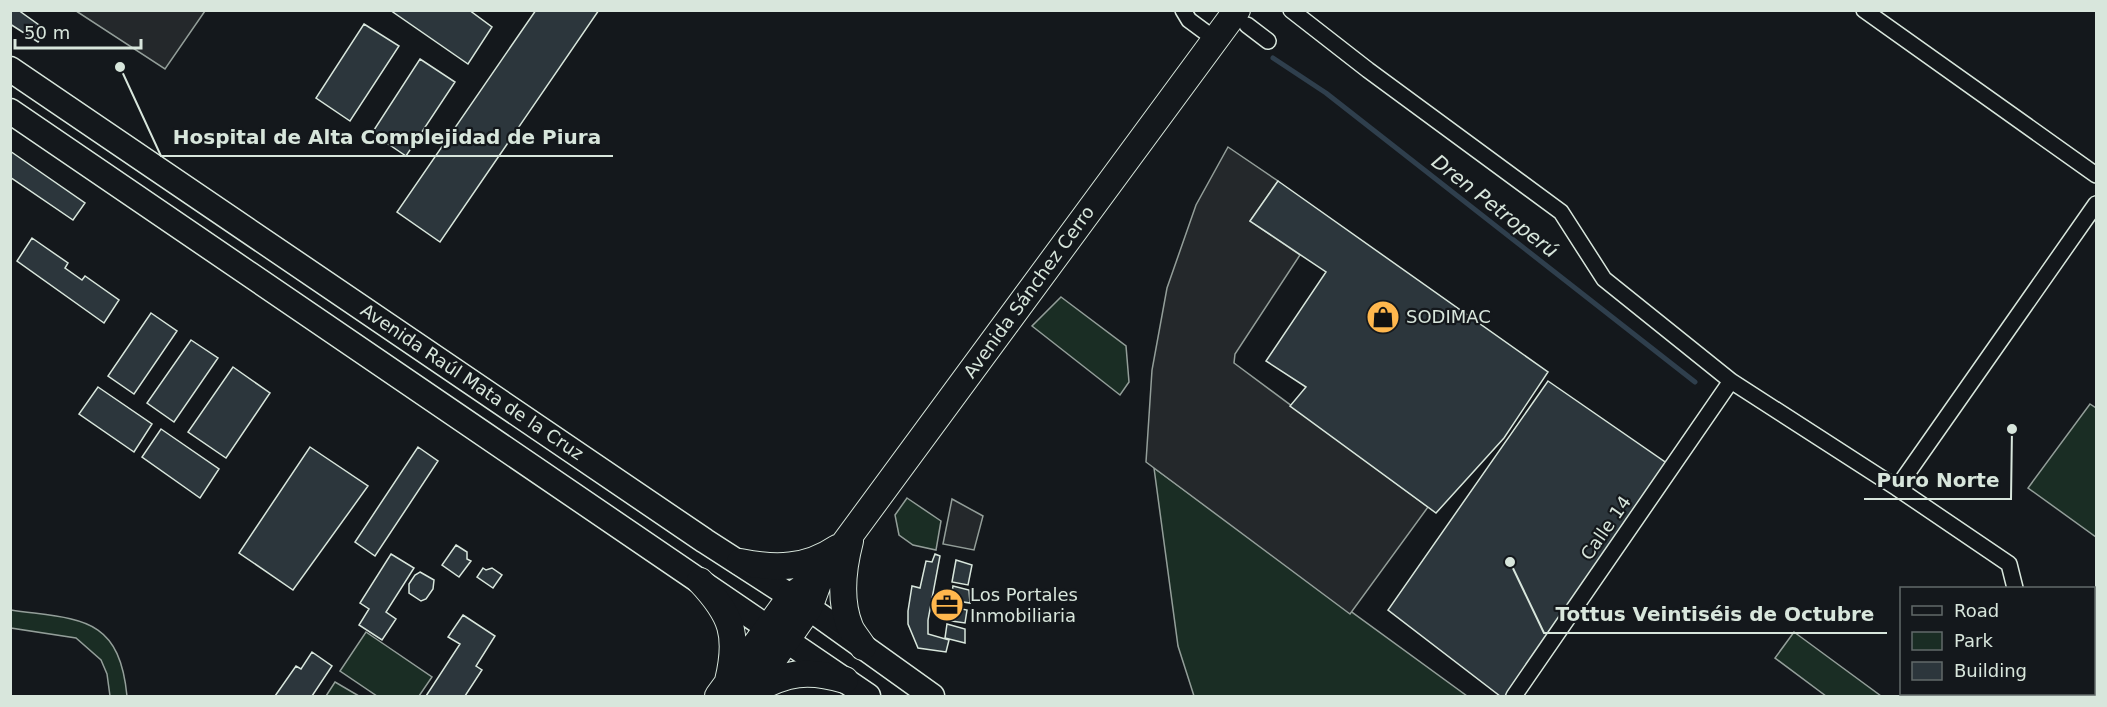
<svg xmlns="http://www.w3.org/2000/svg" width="2107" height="707" font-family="'DejaVu Sans',sans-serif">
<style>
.green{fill:#1a2d24;stroke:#939e99;stroke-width:1.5}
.parking{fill:#24282b;stroke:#939e99;stroke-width:1.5}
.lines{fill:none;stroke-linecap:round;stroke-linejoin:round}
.stream{stroke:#2f3f4d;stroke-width:5}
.building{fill:#2c363c;stroke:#d8e6dc;stroke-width:1.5}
.minor-casing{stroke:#d8e6dc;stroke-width:18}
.primary-casing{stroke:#d8e6dc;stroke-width:27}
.trunk-casing{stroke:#d8e6dc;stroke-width:28}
.minor{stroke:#14181c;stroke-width:15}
.primary{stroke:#14181c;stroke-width:24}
.trunk{stroke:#14181c;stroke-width:26}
.labels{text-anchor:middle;stroke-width:4.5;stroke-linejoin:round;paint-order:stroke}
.street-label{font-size:18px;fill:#d8e6dc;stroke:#14181c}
.poi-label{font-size:18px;fill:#d8e6dc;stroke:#14181c;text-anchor:start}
.water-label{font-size:20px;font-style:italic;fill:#d8e6dc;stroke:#14181c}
.leader{fill:none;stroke:#d8e6dc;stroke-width:2}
.callout-dot{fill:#d8e6dc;stroke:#14181c;stroke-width:2}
.callout-label{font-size:20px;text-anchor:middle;font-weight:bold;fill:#d8e6dc;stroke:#14181c;stroke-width:4.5;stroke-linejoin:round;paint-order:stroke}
</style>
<rect width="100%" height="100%" fill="#14181c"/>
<path class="green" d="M1061 297 1126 346 1129 382 1120 395 1032 326Z
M2090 404 2096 408V537L2028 488Z
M1154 468 1467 696H1194L1178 646Z
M907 498 941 521 936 550 913 545 899 535 895 515Z
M11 610C78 620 119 614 127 696H110L107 674 101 660 76 638 11 628Z
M366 632 432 677 419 696H377L340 671Z
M1794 632 1881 696H1826L1775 658Z
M2094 656 2096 657V696H2064L2066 694H2094Z
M335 682 359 696H326Z"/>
<path class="parking" d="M76 11H205L165 69Z
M1228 147 1278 181 1250 221 1300 255 1235 354 1234 363 1428 507 1350 614 1146 462 1152 370 1167 288 1196 205Z
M952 499 983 516 974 550 943 544Z"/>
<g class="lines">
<path class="stream" d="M1273 58 1326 93 1695 382"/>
</g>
<path class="building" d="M10 10H18L46 30 38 42 10 24Z
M390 10H469L492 27 468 64Z
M536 10H599L440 242 397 212Z
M364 24 399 46 350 121 316 98Z
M420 59 455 82 406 156 372 133Z
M10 151 85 203 73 220 10 177Z
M1278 181 1548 372 1504 438 1436 513 1290 406 1306 387 1266 361 1326 272 1250 221Z
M32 238 68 263 65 268 82 280 85 276 119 300 104 323 17 261Z
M151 313 177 331 134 394 108 376Z
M191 340 218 358 174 422 147 403Z
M233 367 270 393 226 458 188 432Z
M1548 381 1668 464 1505 696H1500L1388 610Z
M98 387 152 424 134 452 79 414Z
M161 429 219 469 200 498 142 457Z
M310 447 368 486 293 590 239 553Z
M418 447 438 461 375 556 355 542Z
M456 545 467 552V559L471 561 459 577 442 565Z
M391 554 414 568 386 612 396 619 382 640 359 625 369 609 360 603Z
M935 554 940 556 928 620V634L949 640 946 652 918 648 908 624V611L912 586 920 588 926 561 932 562Z
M956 560 972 565 968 585 952 582Z
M483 568 486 570 492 568 502 575 493 588 477 577Z
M420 572 434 580 433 589 426 599 421 601 409 593V584L415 575Z
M953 586 969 590 970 603 951 600Z
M947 606 967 610 965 623 945 620Z
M463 615 495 636 476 666 482 670 465 696H426L460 644 448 637Z
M947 624 965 629V643L945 638Z
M312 652 332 666 312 696H275L296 666 301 669Z"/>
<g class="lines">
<g class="minor-casing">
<path id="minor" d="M1183 10 1189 20 1216 40
M1291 10 1368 70 1561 212 1604 279 1731 381 1897 488 2009 564 2015 588
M1864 10 2096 175
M1247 25 1268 41
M1897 488 2096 204
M1514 696 1731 381
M1958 696 1960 694"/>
</g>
<g class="primary-casing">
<path id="primary" d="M10 69 705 541 809 608 932 696
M10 111 868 696"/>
</g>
<g class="trunk-casing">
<path id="trunk" d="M850 541C843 568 839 600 850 627 853 634 859 640 863 647
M740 562C775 569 806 569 837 548
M700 581C732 615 739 635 728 681
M753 691C787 672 808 669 845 680
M718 696 791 596 821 575
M748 696 809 608 821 575 1237 10"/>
</g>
<use href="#minor" class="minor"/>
<use href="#primary" class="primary"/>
<use href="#trunk" class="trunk"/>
</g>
<defs>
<g id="shop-disc" transform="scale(1.725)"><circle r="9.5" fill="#ffb74d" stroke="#14181c"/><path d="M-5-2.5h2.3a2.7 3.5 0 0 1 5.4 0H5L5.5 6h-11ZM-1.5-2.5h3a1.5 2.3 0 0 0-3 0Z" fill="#111"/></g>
<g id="office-disc" transform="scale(1.725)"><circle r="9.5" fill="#ffb74d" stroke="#14181c"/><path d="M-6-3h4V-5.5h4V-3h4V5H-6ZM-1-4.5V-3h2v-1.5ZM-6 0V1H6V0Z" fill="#111"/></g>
</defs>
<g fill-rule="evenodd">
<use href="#shop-disc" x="1383" y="317"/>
<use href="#office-disc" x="947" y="605"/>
</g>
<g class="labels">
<g class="street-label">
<text transform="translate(1029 292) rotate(-54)" y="6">Avenida Sánchez Cerro</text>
<text transform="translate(472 382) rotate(34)" y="6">Avenida Raúl Mata de la Cruz</text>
<text transform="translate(1606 528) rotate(-55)" y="6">Calle 14</text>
</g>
<g class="poi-label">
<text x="1406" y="323">SODIMAC</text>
<text x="970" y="601">Los Portales<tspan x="970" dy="21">Inmobiliaria</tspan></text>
</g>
<g class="water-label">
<text transform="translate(1495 206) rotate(38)" y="7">Dren Petroperú</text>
</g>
</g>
<path class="leader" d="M120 67L161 156H613M2012 429L2011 499H1864M1510 562L1544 633H1887"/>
<g class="callout-dot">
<circle cx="120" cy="67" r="6"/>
<circle cx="2012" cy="429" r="6"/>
<circle cx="1510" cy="562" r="6"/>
</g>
<g class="callout-label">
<text x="387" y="144">Hospital de Alta Complejidad de Piura</text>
<text x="1938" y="487">Puro Norte</text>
<text x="1715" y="621">Tottus Veintiséis de Octubre</text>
</g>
<rect width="2107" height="707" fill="none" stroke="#d8e6dc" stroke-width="24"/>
<rect x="1900" y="587" width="195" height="108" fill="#14181c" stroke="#626a69" stroke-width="1.5"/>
<rect x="1912" y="606" width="30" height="9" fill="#14181c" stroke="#626a69" stroke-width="1.5"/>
<text x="1954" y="617" font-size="18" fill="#d8e6dc">Road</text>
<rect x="1912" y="632" width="30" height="18" fill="#1a2d24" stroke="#626a69" stroke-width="1.5"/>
<text x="1954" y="647" font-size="18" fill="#d8e6dc">Park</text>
<rect x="1912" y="662" width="30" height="18" fill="#2c363c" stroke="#626a69" stroke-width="1.5"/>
<text x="1954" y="677" font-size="18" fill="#d8e6dc">Building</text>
<path d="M15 39v9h126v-9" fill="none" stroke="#d8e6dc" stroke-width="3"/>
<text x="24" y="39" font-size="18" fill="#d8e6dc" stroke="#14181c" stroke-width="4.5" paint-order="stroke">50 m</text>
</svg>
